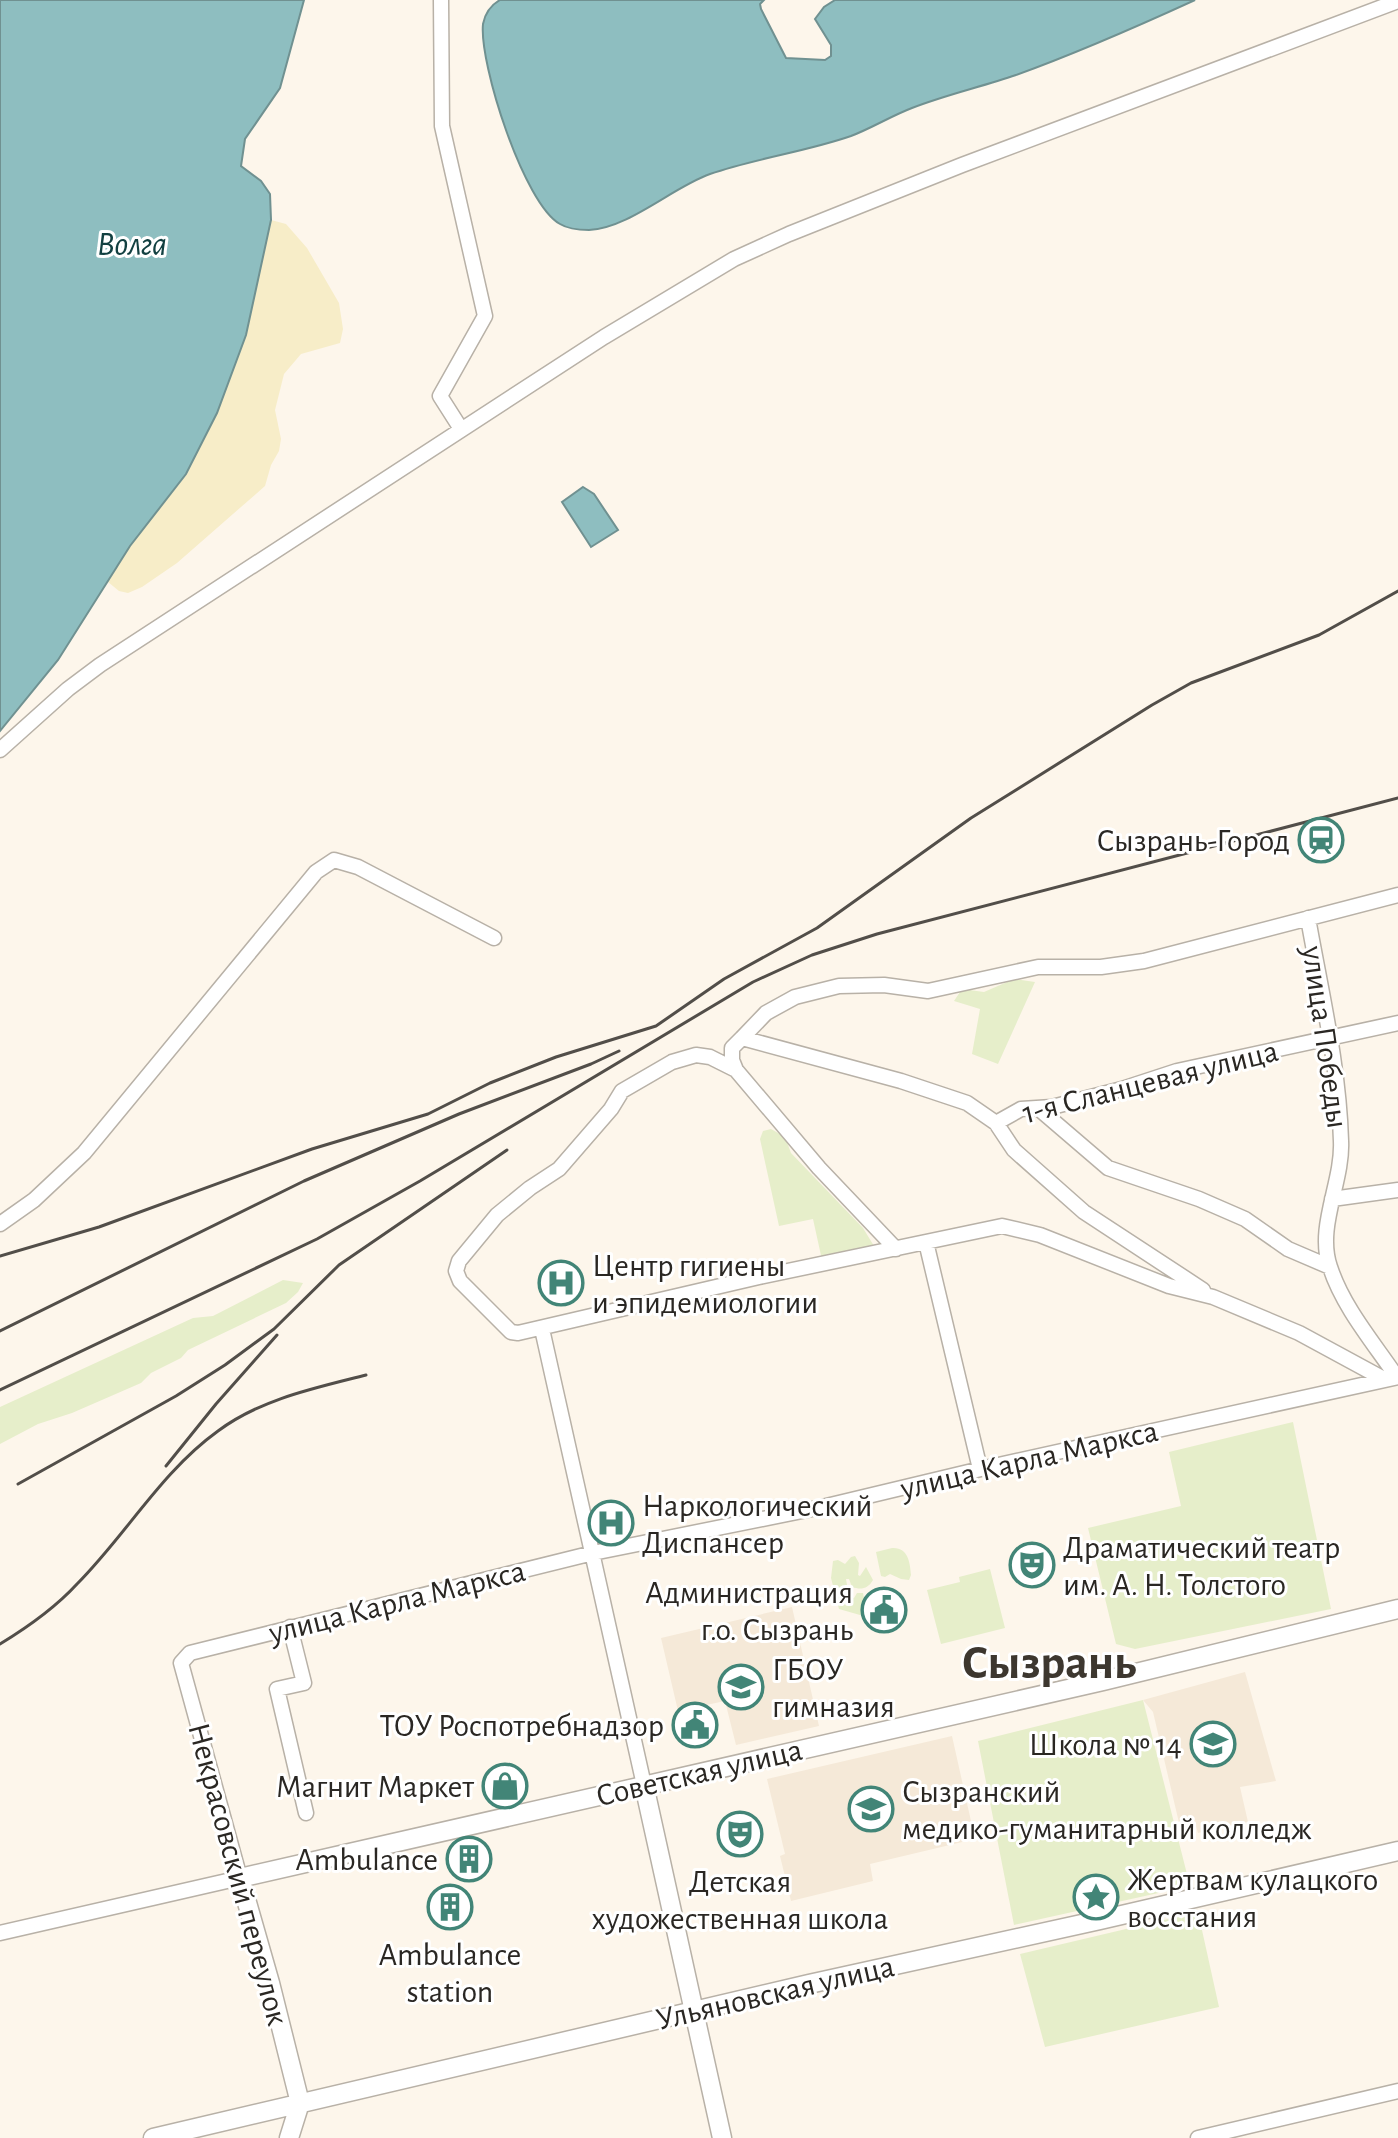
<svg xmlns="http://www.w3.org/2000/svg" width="1398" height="2138" font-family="'Alegreya Sans',sans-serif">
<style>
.built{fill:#f5e9d8}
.green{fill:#e6eeca}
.sand{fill:#f7edc8}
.water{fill:#8ebec0;stroke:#709191;stroke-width:2}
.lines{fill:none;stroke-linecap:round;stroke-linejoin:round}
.minor-casing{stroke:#b8b1a7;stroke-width:17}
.major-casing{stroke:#b8b1a7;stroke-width:21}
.minor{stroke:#fff;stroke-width:14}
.major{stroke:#fff;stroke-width:18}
.rail{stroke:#524e49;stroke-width:3}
.labels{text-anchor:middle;stroke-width:6;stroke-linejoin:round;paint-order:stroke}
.poi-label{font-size:32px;fill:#2a2723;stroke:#fff;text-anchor:end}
.street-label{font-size:32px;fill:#2a2723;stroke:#fff}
.water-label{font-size:34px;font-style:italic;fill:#124041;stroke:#fff}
.town-label{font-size:48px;font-weight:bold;fill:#3d372f;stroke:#fff}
</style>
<rect width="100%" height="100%" fill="#fdf6eb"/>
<path class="built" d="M792 1607 819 1726 736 1745 725 1701 678 1711 661 1638Z
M1245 1672 1276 1781 1240 1787 1248 1822 1198 1833 1195 1823 1180 1827 1153 1712 1143 1700Z
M952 1736 975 1839 870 1864 873 1881 791 1901 780 1856 785 1854 767 1779Z"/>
<path class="green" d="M1014 979 1035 982 998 1064 972 1054 980 1009 954 1001 962 989 984 992Z
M771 1129 785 1137 791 1153 863 1228 874 1246 822 1260 813 1219 779 1226 760 1139 763 1131Z
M283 1280 303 1283 298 1292 286 1303 188 1350 181 1358 151 1373 141 1383 72 1413 38 1424 0 1444V1407L193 1318 213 1316Z
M1293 1422 1331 1609 1135 1649 1116 1644 1088 1528 1181 1506 1169 1452Z
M892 1548C908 1547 910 1562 911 1575L909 1580 901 1579 890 1574 885 1577 881 1576 876 1552Z
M855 1556 859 1563 858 1575 860 1576 866 1567 873 1580C868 1589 861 1590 852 1587L849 1579H846L849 1597 854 1598 857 1593H863L866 1609 860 1615 839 1609 831 1578 833 1561 838 1560 845 1564 851 1557Z
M990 1569 1005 1628 941 1644 927 1590 960 1582 959 1577Z
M1143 1700 1190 1886 1014 1925 978 1741Z
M1198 1912 1219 2007 1045 2047 1020 1954Z"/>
<path class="sand" d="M271 220 286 224 307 248 339 303 343 329 340 343 301 354 284 374 275 410 281 439 279 451 271 465 265 486 177 563 142 587 128 593 119 591 108 582 130 546 187 474 217 413 246 335Z"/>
<path class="water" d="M0 0H304L280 88 245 139 241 166 261 181 270 194 271 220 246 335 217 413 186 474 130 546 58 660 0 731Z
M500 0H764L760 4 761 9 786 58 825 60 831 56V45L815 19 824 7 835 0H1195C1136 27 1077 53 1016 75 981 87 945 95 912 108 891 116 872 128 851 136 805 152 756 158 710 174 673 187 629 228 589 230 580 230 568 229 560 224 524 204 479 64 483 24 485 14 491 5 500 0Z
M583 487 594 494 618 530 591 547 562 502Z"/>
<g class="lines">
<g class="minor-casing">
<path id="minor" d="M441 0 442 126 485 316 440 396 461 429
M0 750 68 689 100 665 604 337 734 259 789 234 962 165 1398 1
M1308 918C1321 992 1339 1066 1341 1141 1343 1182 1316 1227 1330 1267 1343 1307 1373 1342 1396 1376
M742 1038 766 1013 795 997 839 986 884 985 928 991 1038 967H1101L1144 961 1398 895
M736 1070 710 1057 696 1055 672 1062 622 1091 611 1109 559 1169 530 1188 497 1215 459 1261 456 1271 460 1281 511 1332 518 1333 759 1277 1002 1226 1040 1235 1169 1286 1213 1297 1299 1333 1382 1378
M1038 1108 1108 1168 1199 1199 1245 1219 1288 1249 1330 1267
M996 1123 1021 1109 1052 1107 1122 1089 1177 1071 1398 1023
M1332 1199 1398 1190
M0 1224 34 1200 84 1153 316 872 334 860 358 867 494 938
M926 1242 980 1469
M896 1249 819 1168 736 1070 732 1060V1048L742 1038 901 1081 967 1103 996 1123 1014 1150 1084 1212 1203 1290
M542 1329 644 1785
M290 1627 304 1683 277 1689 306 1813
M0 1933 240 1878 181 1663 190 1653 593 1553 822 1507 985 1468 1398 1377
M1198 2138 1398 2091"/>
</g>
<g class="major-casing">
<path id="major" d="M644 1785 722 2138
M153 2138 809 1984 1100 1920 1398 1851
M289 2138 300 2103 270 1983 240 1878 1103 1681 1398 1609"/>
</g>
<use href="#minor" class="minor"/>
<use href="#major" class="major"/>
<path class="rail" d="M0 1256 99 1227 312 1149 428 1114 490 1083 556 1057 656 1026 724 979 817 928 971 818 1152 705 1191 683 1319 635 1398 591
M0 1331 304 1181 459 1114 591 1064 619 1051
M0 1390 317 1239 420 1181 753 982 812 955 877 934 1398 798
M166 1466 216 1404 277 1335
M18 1484 176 1396 225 1365 274 1329 339 1265 507 1150
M0 1644C28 1627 55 1608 77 1584 126 1535 161 1472 218 1431 261 1399 315 1388 366 1375"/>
</g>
<defs>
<g id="station-ring" transform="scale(2.3)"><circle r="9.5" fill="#fff" stroke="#428577" stroke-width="1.5"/><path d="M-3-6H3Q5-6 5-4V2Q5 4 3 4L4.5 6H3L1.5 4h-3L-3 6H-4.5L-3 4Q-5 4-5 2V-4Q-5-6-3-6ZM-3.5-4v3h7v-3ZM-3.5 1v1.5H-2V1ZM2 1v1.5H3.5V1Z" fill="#428577"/></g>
<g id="hospital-ring" transform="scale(2.3)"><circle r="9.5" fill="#fff" stroke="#428577" stroke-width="1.5"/><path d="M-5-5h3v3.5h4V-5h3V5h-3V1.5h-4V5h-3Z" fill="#428577"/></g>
<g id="theatre-ring" transform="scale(2.3)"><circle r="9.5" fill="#fff" stroke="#428577" stroke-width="1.5"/><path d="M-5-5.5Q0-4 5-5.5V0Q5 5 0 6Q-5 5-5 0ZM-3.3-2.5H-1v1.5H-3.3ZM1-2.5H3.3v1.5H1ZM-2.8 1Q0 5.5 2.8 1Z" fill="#428577"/></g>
<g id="civic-ring" transform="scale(2.3)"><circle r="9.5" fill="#fff" stroke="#428577" stroke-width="1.5"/><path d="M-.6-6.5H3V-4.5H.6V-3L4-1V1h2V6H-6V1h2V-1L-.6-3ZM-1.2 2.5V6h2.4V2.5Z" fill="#428577"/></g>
<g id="school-ring" transform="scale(2.3)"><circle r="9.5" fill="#fff" stroke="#428577" stroke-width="1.5"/><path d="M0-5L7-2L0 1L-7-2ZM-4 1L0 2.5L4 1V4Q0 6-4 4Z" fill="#428577"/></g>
<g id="shop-ring" transform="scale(2.3)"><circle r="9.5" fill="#fff" stroke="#428577" stroke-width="1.5"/><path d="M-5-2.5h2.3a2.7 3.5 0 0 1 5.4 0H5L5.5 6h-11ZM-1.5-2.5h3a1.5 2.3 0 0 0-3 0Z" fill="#428577"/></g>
<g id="university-ring" transform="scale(2.3)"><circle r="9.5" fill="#fff" stroke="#428577" stroke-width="1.5"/><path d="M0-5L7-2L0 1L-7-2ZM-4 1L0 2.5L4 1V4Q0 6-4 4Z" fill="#428577"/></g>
<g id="building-ring" transform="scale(2.3)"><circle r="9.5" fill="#fff" stroke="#428577" stroke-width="1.5"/><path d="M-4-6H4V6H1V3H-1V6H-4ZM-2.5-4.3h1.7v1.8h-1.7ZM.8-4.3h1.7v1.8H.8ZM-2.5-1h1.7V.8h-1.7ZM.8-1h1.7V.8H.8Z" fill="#428577"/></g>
<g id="sight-ring" transform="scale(2.3)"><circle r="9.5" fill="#fff" stroke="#428577" stroke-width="1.5"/><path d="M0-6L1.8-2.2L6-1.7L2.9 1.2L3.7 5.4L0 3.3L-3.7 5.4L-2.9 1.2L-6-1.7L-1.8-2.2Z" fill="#428577"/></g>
</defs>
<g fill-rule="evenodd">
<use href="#station-ring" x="1321" y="840"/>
<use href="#hospital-ring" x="561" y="1283"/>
<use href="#hospital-ring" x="611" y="1523"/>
<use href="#theatre-ring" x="1032" y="1565"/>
<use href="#civic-ring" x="884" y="1610"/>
<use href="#school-ring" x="741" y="1687"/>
<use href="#civic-ring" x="695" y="1725"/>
<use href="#school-ring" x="1213" y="1744"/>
<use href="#shop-ring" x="505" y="1786"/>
<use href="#university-ring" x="871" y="1809"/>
<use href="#theatre-ring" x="740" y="1834"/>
<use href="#building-ring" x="469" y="1859"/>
<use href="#sight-ring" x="1096" y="1897"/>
<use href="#building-ring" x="450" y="1907"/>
</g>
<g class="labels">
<g class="poi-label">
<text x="1290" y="851">Сызрань-Город</text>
<text x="592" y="1276" text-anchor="start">Центр гигиены<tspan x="592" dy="37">и эпидемиологии</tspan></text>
<text x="642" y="1516" text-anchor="start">Наркологический<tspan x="642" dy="37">Диспансер</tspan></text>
<text x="1063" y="1558" text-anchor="start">Драматический театр<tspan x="1063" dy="37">им. А. Н. Толстого</tspan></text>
<text x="853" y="1603">Администрация<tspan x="853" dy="37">г.о. Сызрань</tspan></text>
<text x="772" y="1680" text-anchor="start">ГБОУ<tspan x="772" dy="37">гимназия</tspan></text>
<text x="664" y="1736">ТОУ Роспотребнадзор</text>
<text x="1182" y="1755">Школа № 14</text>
<text x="474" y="1797">Магнит Маркет</text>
<text x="902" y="1802" text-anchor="start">Сызранский<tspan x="902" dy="37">медико-гуманитарный колледж</tspan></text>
<text x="438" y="1870">Ambulance</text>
<text x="1127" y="1890" text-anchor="start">Жертвам кулацкого<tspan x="1127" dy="37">восстания</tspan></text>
<text x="740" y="1892" text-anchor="middle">Детская<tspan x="740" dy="37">художественная школа</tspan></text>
<text x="450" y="1965" text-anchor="middle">Ambulance<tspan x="450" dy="37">station</tspan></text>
</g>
<g class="street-label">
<text transform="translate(1326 1037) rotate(82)" y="11">улица Победы</text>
<text transform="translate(1150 1081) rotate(-14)" y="11">1-я Сланцевая улица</text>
<text transform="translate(1029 1459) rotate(-13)" y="11">улица Карла Маркса</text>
<text transform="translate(397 1601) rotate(-14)" y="11">улица Карла Маркса</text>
<text transform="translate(699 1772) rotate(-13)" y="11">Советская улица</text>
<text transform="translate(239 1874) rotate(75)" y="11">Некрасовский переулок</text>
<text transform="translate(775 1992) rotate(-13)" y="11">Ульяновская улица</text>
</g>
<g class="water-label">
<text x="132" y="255">Волга</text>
</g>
<g class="town-label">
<text x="1049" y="1678">Сызрань</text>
</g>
</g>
</svg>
